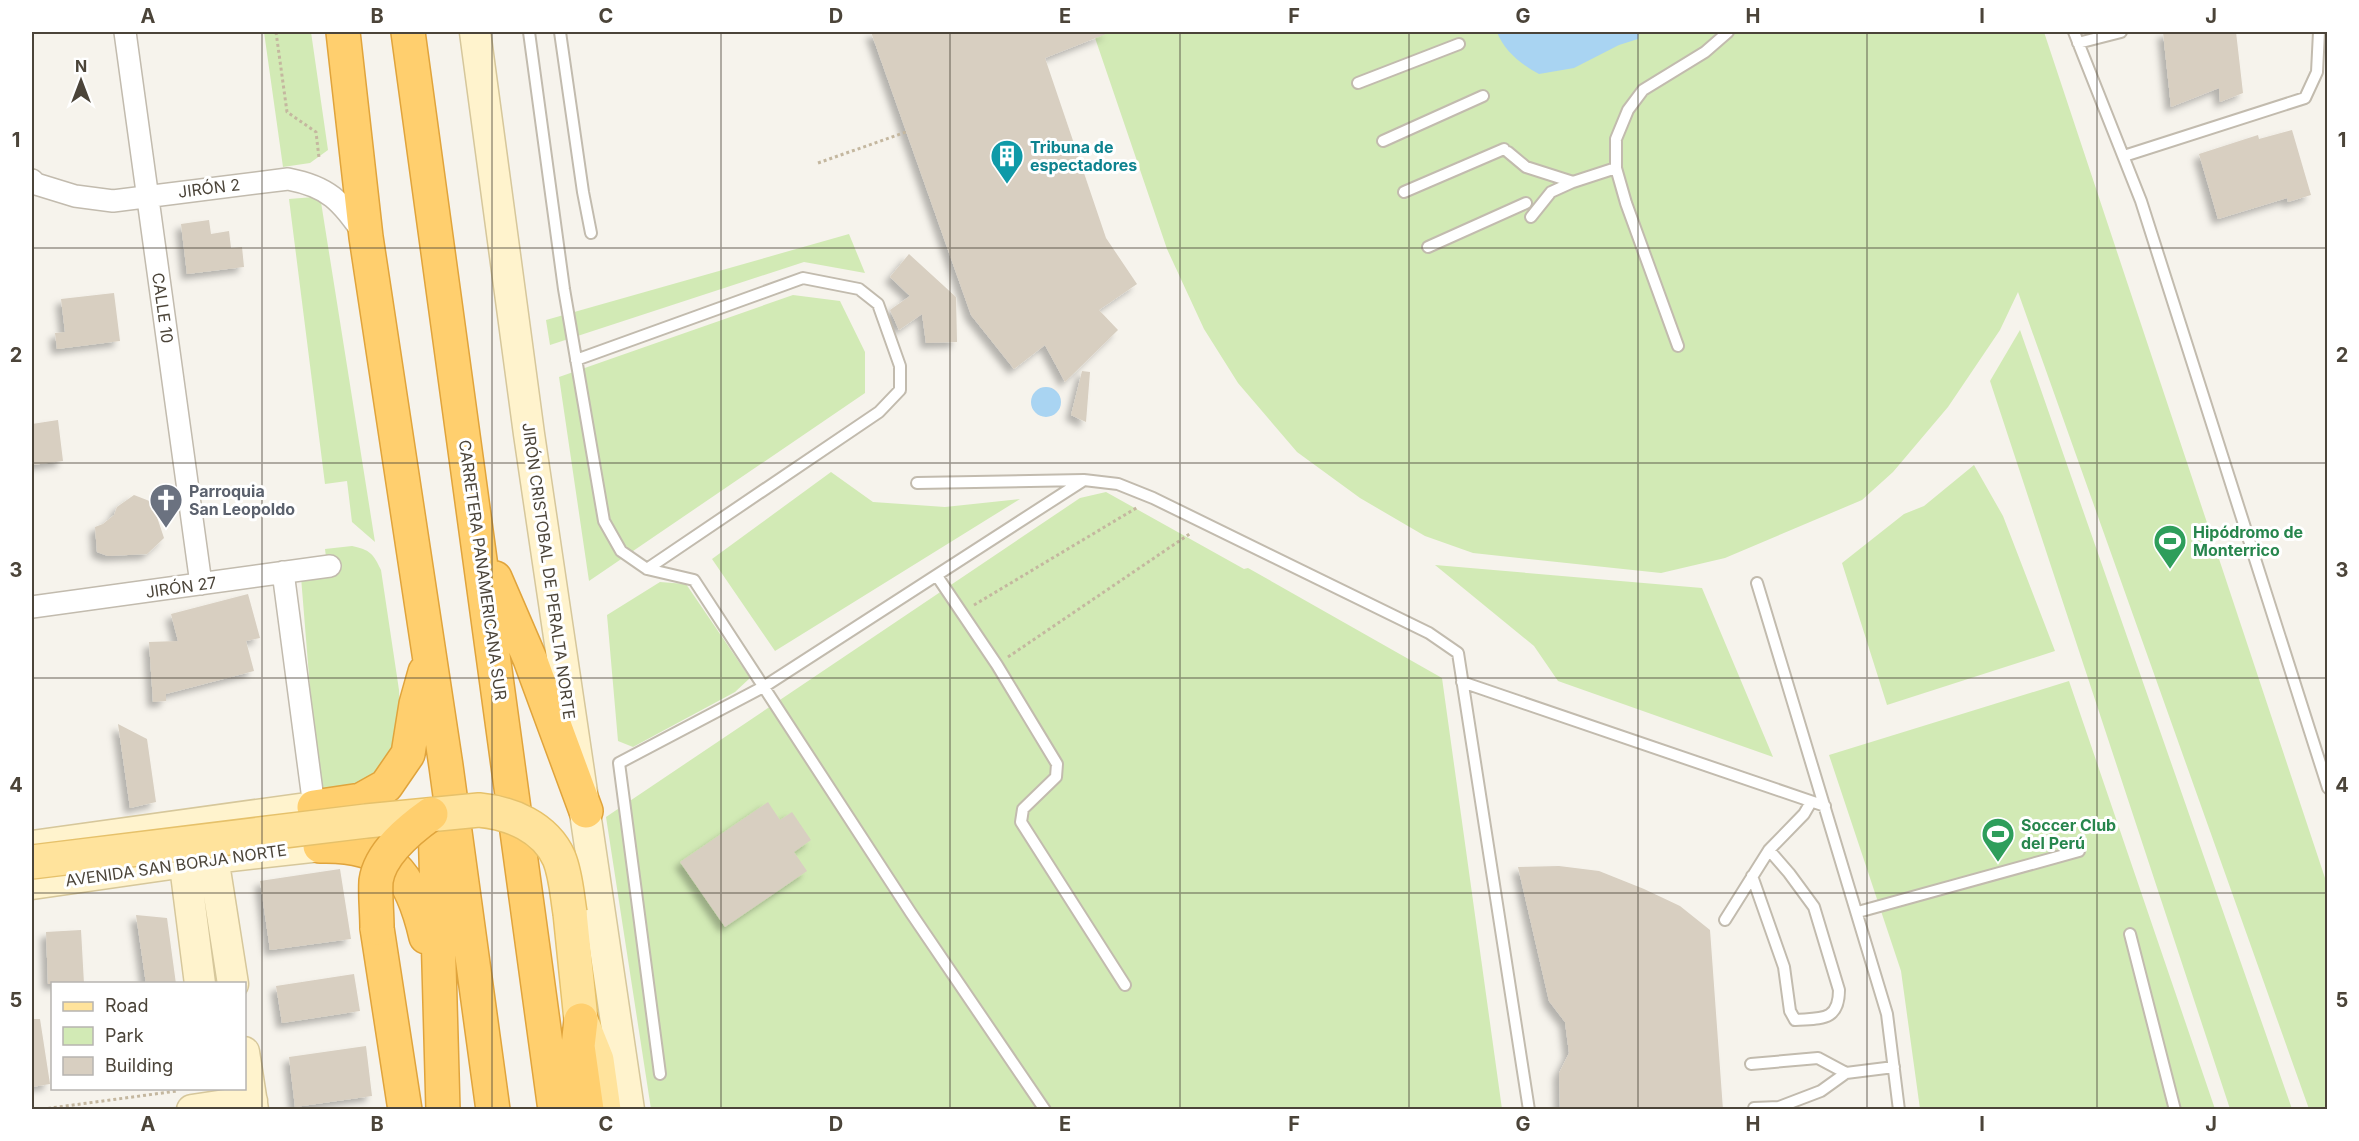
<svg xmlns="http://www.w3.org/2000/svg" width="2359" height="1141" font-family="Inter,sans-serif">
<style>
.green{fill:#d2eab5}
.water{fill:#a9d4f2}
.building{fill:#d8cfc1;filter:url(#shadow)}
.lines{fill:none;stroke-linecap:round;stroke-linejoin:round}
.lane-casing{stroke:#c2bbae;stroke-width:14}
.street-casing{stroke:#c2bbae;stroke-width:24}
.secondary-casing{stroke:#d6c79b;stroke-width:33}
.primary-casing{stroke:#e6c16a;stroke-width:36}
.highway-casing{stroke:#e0a43c;stroke-width:36}
.path{stroke:#c4b79f;stroke-width:3;stroke-dasharray:3 3;stroke-linecap:butt}
.lane{stroke:#fff;stroke-width:10}
.street{stroke:#fff;stroke-width:21}
.secondary{stroke:#fff3cd;stroke-width:30}
.primary{stroke:#ffe39c;stroke-width:33}
.highway{stroke:#ffcf6e;stroke-width:33}
.primary-bridge-casing{stroke:#e6c16a;stroke-width:36;stroke-linecap:butt}
.highway-bridge-casing{stroke:#e0a43c;stroke-width:36;stroke-linecap:butt}
.primary-bridge{stroke:#ffe39c;stroke-width:33}
.highway-bridge{stroke:#ffcf6e;stroke-width:33}
.grid{fill:none;stroke:#4b4439;stroke-width:1.5;stroke-opacity:0.55}
.labels{text-anchor:middle;stroke-width:6;stroke-linejoin:round;paint-order:stroke}
.culture-label{font-size:16px;font-weight:bold;fill:#0d838f;stroke:#fff;text-anchor:start}
.street-label{font-size:16px;fill:#4b4439;stroke:#fff}
.worship-label{font-size:16px;font-weight:bold;fill:#5b616d;stroke:#fff;text-anchor:start}
.leisure-label{font-size:16px;font-weight:bold;fill:#27864d;stroke:#fff;text-anchor:start}
.neatline{fill:none;stroke:#4b4439;stroke-width:2}
.grid-label{font-size:20px;text-anchor:middle;font-weight:bold;fill:#4b4439}
</style>
<defs>
<filter id="shadow"><feDropShadow dx="-5.5" dy="5.5" stdDeviation="3" flood-color="#0004"/></filter>
</defs>
<rect width="100%" height="100%" fill="#f6f3ec"/>
<path class="green" d="M264 32H311L328 150 310 163 283 167Z
M1093 32H2044L2327 884V1109H2309L2018 292 2000 330 1948 407 1893 472 1862 500 1725 558 1661 573 1473 553 1425 536 1360 498 1297 452 1238 383 1204 329 1167 249Z
M314 197 321 202 375 542 352 522 347 481 325 484 289 199Z
M849 234 865 273 804 262 550 345 546 320Z
M793 295 840 301 865 352V393L589 581 559 377Z
M2020 330 2292 1109H2230L1990 381Z
M1974 465 2003 516 2055 651 1887 705 1842 563 1904 514 1924 506Z
M831 472 873 502 945 507 1020 499 775 651 712 559Z
M1106 492 1244 569 1248 568 1442 678 1502 1109H651L606 817 1080 498Z
M352 546C370 550 373 553 381 570L399 690 401 738 381 774 327 798 318 787 301 577 328 573 325 549Z
M1435 565 1702 588 1773 757 1558 681 1534 646Z
M660 582 686 584 750 678 735 692 633 747 618 741 607 615Z
M2069 681 2215 1109H1920L1901 971 1829 755Z"/>
<path class="water" d="M1497 32H1639L1638 39 1619 45 1574 68 1539 74C1522 65 1504 51 1497 32Z
M1031 402a15 15 0 1 1 30 0a15 15 0 1 1-30 0Z"/>
<path class="building" d="M871 32H1111L1045 58 1106 238 1137 284 1099 310 1118 330 1065 382 1045 345 1014 369 971 315Z
M2163 32H2236L2243 93 2220 102 2219 88 2171 107Z
M2292 130 2311 195 2288 202 2287 198 2218 219 2199 154 2258 135 2259 139Z
M209 220 211 234 229 231 231 248 242 247 244 267 187 274 181 224Z
M909 254 956 297 957 342 926 343 922 314 899 330 890 310 910 296 890 277Z
M114 293 120 341 57 349 55 333 65 332 61 299Z
M1082 371 1090 372 1086 422 1071 415Z
M58 420 63 461 32 465V424Z
M134 495 152 502 164 538 147 554 108 556 97 552 95 527 103 524 114 515 117 507Z
M248 594 260 638 246 641 254 671 166 694V701L153 702 149 642 178 641 171 614Z
M118 724 147 739 156 802 130 808Z
M768 802 780 820 792 812 811 840 794 852 807 871 725 927 680 862Z
M1559 866 1599 871 1644 889 1680 906 1710 930 1723 1110H1560L1559 1073 1569 1053 1565 1022 1549 1001 1518 867Z
M340 869 351 939 270 950 260 881Z
M136 915 167 918 176 984H146Z
M81 930 84 984H48L46 932Z
M354 974 360 1011 282 1023 276 986Z
M32 1019H40L50 1084 32 1087Z
M366 1046 372 1096 295 1107 289 1057Z"/>
<g class="lines">
<g class="lane-casing">
<path id="lane" d="M529 32 564 289 604 521 621 551 647 569 694 580 911 913 1045 1110
M560 32 583 192 591 233
M2074 32 2141 201 2328 788
M2078 43 2121 32
M1358 83 1459 44
M1383 141 1483 96
M1508 152 1526 167 1573 182 1616 168
M2124 156 2305 98 2317 72 2319 32
M1404 192 1504 149
M1531 217 1551 192 1573 182
M1428 247 1526 203
M1678 346 1626 203 1616 168V139L1628 110 1643 90 1705 52 1728 32
M576 360 803 278 859 289 878 304 900 366V390L879 412 647 569
M917 483 1084 480 1118 484 1153 498 1429 633 1458 653 1529 1110
M937 576 997 665 1057 764 1056 777 1023 809 1021 822 1125 985
M1757 583 1887 1014 1899 1110
M1462 682 1825 806
M1752 876 1784 967 1790 1011 1795 1020C1820 1018 1839 1022 1839 990L1814 907 1789 873 1769 850
M1858 912 2079 851
M1725 920 1769 850 1804 814 1811 802
M2130 934 2175 1110
M1751 1064 1818 1058 1846 1073
M660 1074 619 763 765 686 1084 480
M1754 1108 1779 1107 1821 1091 1846 1073 1894 1067"/>
</g>
<g class="street-casing">
<path id="street" d="M125 32 201 584
M32 180 36 184 75 196 113 201 288 179C330 187 340 201 364 234
M283 572 314 807
M32 607 330 566"/>
</g>
<g class="secondary-casing">
<path id="secondary" d="M475 32 529 434 629 1110
M210 838 233 984
M182 842 200 984
M32 846 314 807
M32 884 213 858 320 846
M244 1052 253 1110
M192 1110 252 1101"/>
</g>
<g class="primary-casing">
<path id="primary" d="M570 913 581 1020 597 1060 604 1110"/>
</g>
<g class="highway-casing">
<path id="highway" d="M343 32 366 237 446 766 493 1110
M408 32 555 1110
M495 578 530 659 586 811
M314 807 361 800 386 786 408 754 416 704 425 672
M435 821 443 1110
M320 846C389 844 411 872 426 937
M377 928 405 1110
M581 1020 578 1046 587 1110"/>
</g>
<path class="path" d="M276 32 287 112 316 132 319 158
M818 163 906 132
M1062 167 1077 162
M974 605 1138 507
M1008 657 1191 533
M36 1110 177 1091"/>
<use href="#lane" class="lane"/>
<use href="#street" class="street"/>
<use href="#secondary" class="secondary"/>
<use href="#primary" class="primary"/>
<use href="#highway" class="highway"/>
<g class="primary-bridge-casing">
<path id="primary-bridge" d="M32 862 366 821 479 810C511 813 545 827 559 858 566 875 567 895 570 913"/>
</g>
<g class="highway-bridge-casing">
<path id="highway-bridge" d="M377 928C377 912 375 896 376 881 380 853 410 829 431 814"/>
</g>
<use href="#primary-bridge" class="primary-bridge"/>
<use href="#highway-bridge" class="highway-bridge"/>
</g>
<path class="grid" d="M262 32V1110M492 32V1110M721 32V1110M950 32V1110M1180 32V1110M1409 32V1110M1638 32V1110M1867 32V1110M2097 32V1110M32 248H2328M32 463H2328M32 678H2328M32 893H2328"/>
<defs>
<g id="building-pin" transform="scale(1.725)"><path d="M0 17L-7.5 6A9.5 9.5 0 1 1 7.5 6Z" fill="#0f9aa8" stroke="#fff"/><path d="M-4-6H4V6H1V3H-1V6H-4ZM-2.5-4.3h1.7v1.8h-1.7ZM.8-4.3h1.7v1.8H.8ZM-2.5-1h1.7V.8h-1.7ZM.8-1h1.7V.8H.8Z" fill="#fff"/></g>
<g id="church-pin" transform="scale(1.725)"><path d="M0 17L-7.5 6A9.5 9.5 0 1 1 7.5 6Z" fill="#6b7280" stroke="#fff"/><path d="M-1.2-6h2.4v3.5h3.3v2.4h-3.3V6h-2.4V-.1h-3.3v-2.4h3.3Z" fill="#fff"/></g>
<g id="stadium-pin" transform="scale(1.725)"><path d="M0 17L-7.5 6A9.5 9.5 0 1 1 7.5 6Z" fill="#2e9e5b" stroke="#fff"/><path d="M0-5a6.5 5 0 1 0 0 10a6.5 5 0 1 0 0-10ZM-3.5-1.8h7v3.6h-7Z" fill="#fff"/></g>
</defs>
<g fill-rule="evenodd">
<use href="#building-pin" x="1007" y="156"/>
<use href="#church-pin" x="166" y="500"/>
<use href="#stadium-pin" x="2170" y="541"/>
<use href="#stadium-pin" x="1998" y="834"/>
</g>
<g class="labels">
<g class="culture-label">
<text x="1030" y="153">Tribuna de<tspan x="1030" dy="18">espectadores</tspan></text>
</g>
<g class="street-label">
<text transform="translate(209 188) rotate(-7)" y="6">JIRÓN 2</text>
<text transform="translate(163 308) rotate(82)" y="6">CALLE 10</text>
<text transform="translate(483 570) rotate(82)" y="6">CARRETERA PANAMERICANA SUR</text>
<text transform="translate(549 571) rotate(82)" y="6">JIRÓN CRISTOBAL DE PERALTA NORTE</text>
<text transform="translate(181 587) rotate(-8)" y="6">JIRÓN 27</text>
<text transform="translate(176 865) rotate(-8)" y="6">AVENIDA SAN BORJA NORTE</text>
</g>
<g class="worship-label">
<text x="189" y="497">Parroquia<tspan x="189" dy="18">San Leopoldo</tspan></text>
</g>
<g class="leisure-label">
<text x="2193" y="538">Hipódromo de<tspan x="2193" dy="18">Monterrico</tspan></text>
<text x="2021" y="831">Soccer Club<tspan x="2021" dy="18">del Perú</tspan></text>
</g>
</g>
<rect width="2359" height="1141" fill="none" stroke="#ffffff" stroke-width="66"/>
<rect x="51" y="982" width="195" height="108" fill="#ffffff" stroke="#b7b4b0" stroke-width="1.5"/>
<rect x="63" y="1002" width="30" height="9" fill="#ffe39c" stroke="#b7b4b0" stroke-width="1.5"/>
<text x="105" y="1012" font-size="18" fill="#4b4439">Road</text>
<rect x="63" y="1027" width="30" height="18" fill="#d2eab5" stroke="#b7b4b0" stroke-width="1.5"/>
<text x="105" y="1042" font-size="18" fill="#4b4439">Park</text>
<rect x="63" y="1057" width="30" height="18" fill="#d8cfc1" stroke="#b7b4b0" stroke-width="1.5"/>
<text x="105" y="1072" font-size="18" fill="#4b4439">Building</text>
<g transform="translate(81 81)" stroke="#ffffff" stroke-width="4.5" paint-order="stroke">
<path d="M0-4.5L10 22L0 15L-10 22Z" fill="#4b4439"/>
<text y="-9" font-size="16" font-weight="bold" text-anchor="middle" fill="#4b4439">N</text>
</g>
<rect x="33" y="33" width="2293" height="1075" class="neatline"/>
<g class="grid-label">
<text x="148" y="23">A</text>
<text x="377" y="23">B</text>
<text x="606" y="23">C</text>
<text x="836" y="23">D</text>
<text x="1065" y="23">E</text>
<text x="1294" y="23">F</text>
<text x="1523" y="23">G</text>
<text x="1753" y="23">H</text>
<text x="1982" y="23">I</text>
<text x="2211" y="23">J</text>
<text x="16" y="147">1</text>
<text x="2342" y="147">1</text>
<text x="16" y="362">2</text>
<text x="2342" y="362">2</text>
<text x="16" y="577">3</text>
<text x="2342" y="577">3</text>
<text x="16" y="792">4</text>
<text x="2342" y="792">4</text>
<text x="16" y="1007">5</text>
<text x="2342" y="1007">5</text>
<text x="148" y="1131">A</text>
<text x="377" y="1131">B</text>
<text x="606" y="1131">C</text>
<text x="836" y="1131">D</text>
<text x="1065" y="1131">E</text>
<text x="1294" y="1131">F</text>
<text x="1523" y="1131">G</text>
<text x="1753" y="1131">H</text>
<text x="1982" y="1131">I</text>
<text x="2211" y="1131">J</text>
</g>
</svg>
